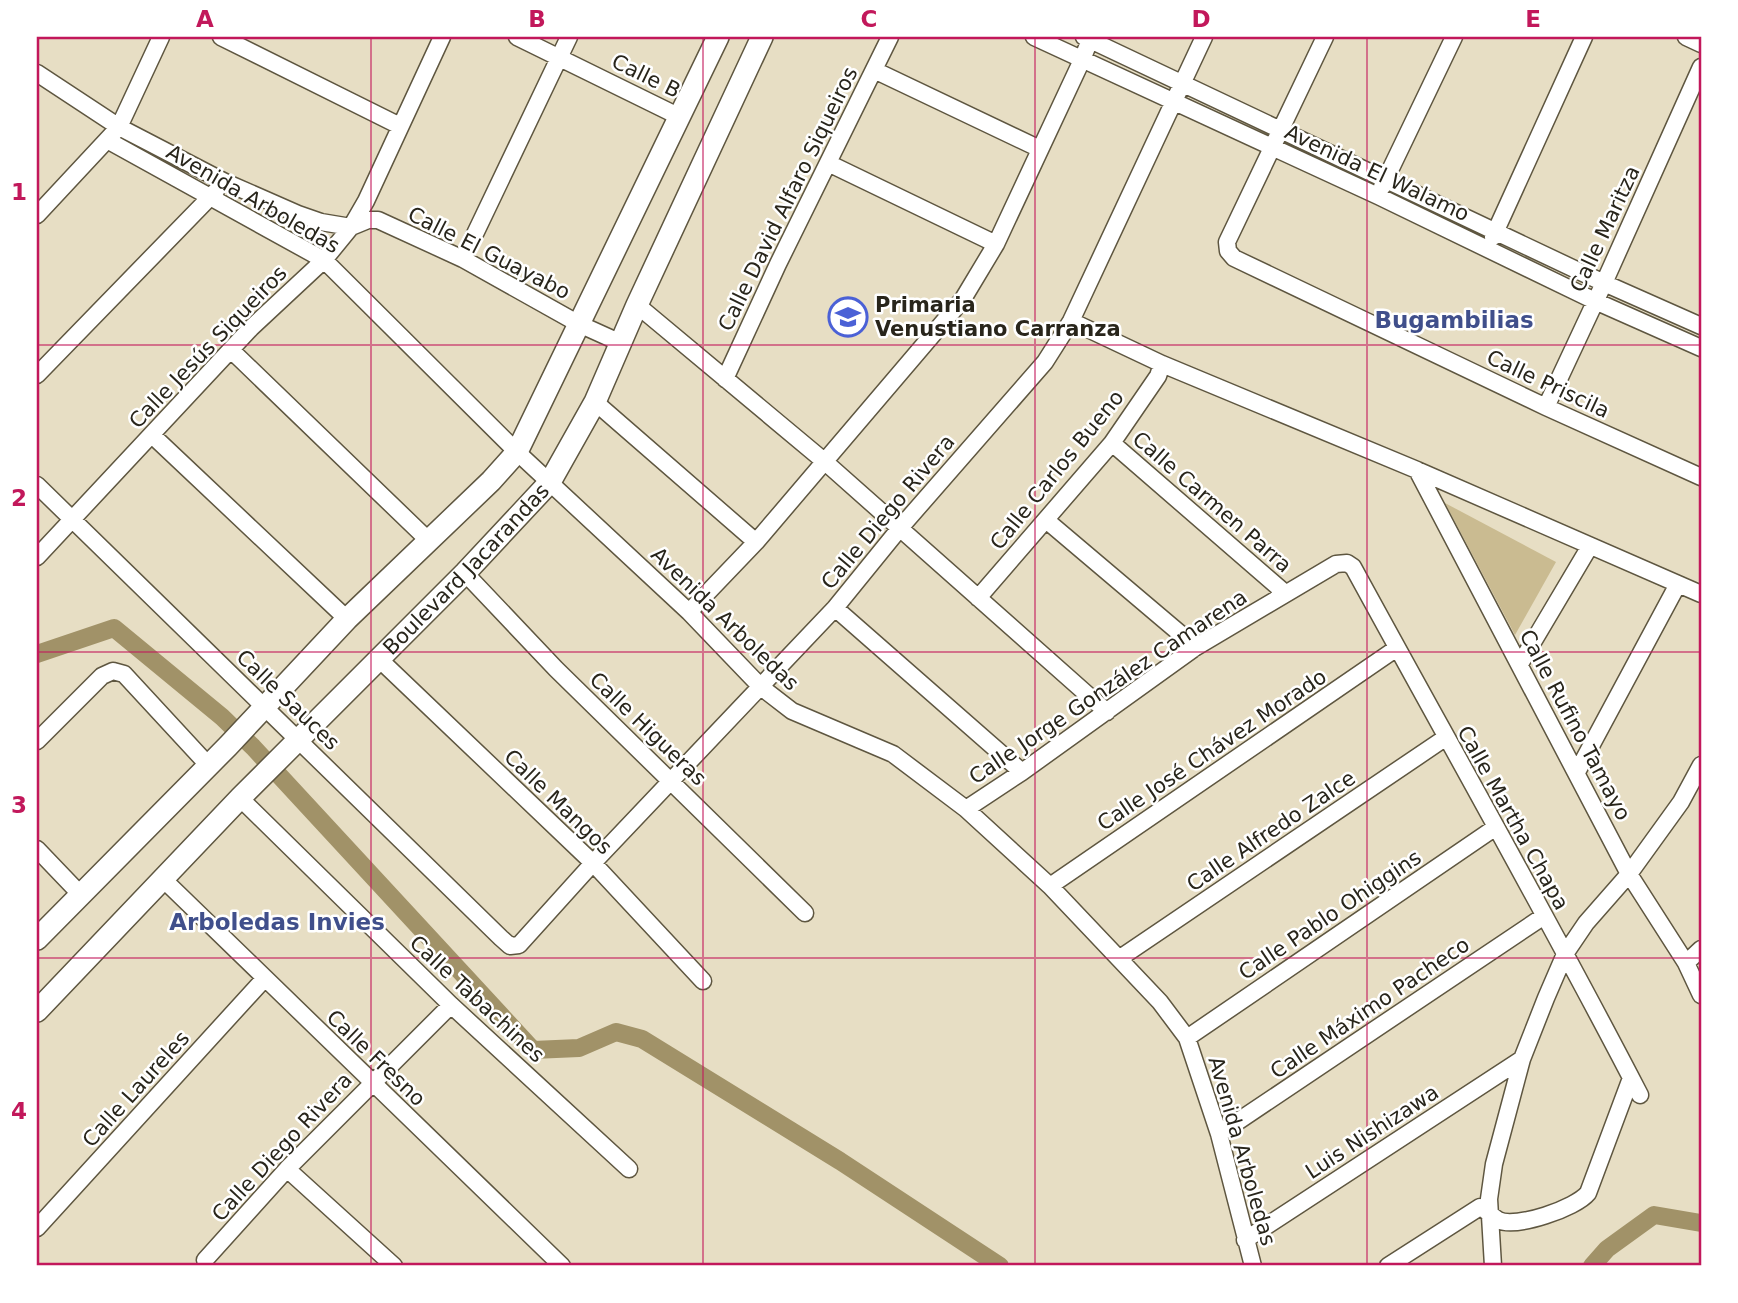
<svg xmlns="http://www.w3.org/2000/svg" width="1738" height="1303" font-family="'DejaVu Sans',sans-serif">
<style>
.green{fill:#cabb91}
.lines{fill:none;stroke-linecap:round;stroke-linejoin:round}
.canal{stroke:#a19268;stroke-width:18}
.minor-casing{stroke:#5e5640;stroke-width:19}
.major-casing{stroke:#5e5640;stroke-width:24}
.minor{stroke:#fff;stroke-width:16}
.major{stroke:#fff;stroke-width:21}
.grid{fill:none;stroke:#c2185b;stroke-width:2;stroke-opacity:0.55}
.labels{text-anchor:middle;stroke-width:5;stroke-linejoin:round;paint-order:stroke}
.street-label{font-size:21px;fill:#28251b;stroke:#fff}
.poi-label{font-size:21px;font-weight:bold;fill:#28251b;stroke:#fff;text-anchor:start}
.neighbourhood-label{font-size:23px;font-weight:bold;fill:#404f8b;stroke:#fff}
.neatline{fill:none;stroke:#c2185b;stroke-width:2.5}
.grid-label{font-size:23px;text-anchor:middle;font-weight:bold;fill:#c2185b}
</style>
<rect width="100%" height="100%" fill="#e7dec4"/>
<path class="green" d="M1445 503 1556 562 1515 635Z"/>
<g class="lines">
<path class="canal" d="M37 654 114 628 222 717 253 747 533 1050 579 1048 616 1032 642 1039 840 1161 1000 1266
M1592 1266 1607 1249 1654 1215 1701 1223"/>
<g class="minor-casing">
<path id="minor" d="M221 37 400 126
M517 37 680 117
M1034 37 1378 196 1595 301 1701 348
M1084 37 1604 283 1701 326
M1325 37 1227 242 1228 251 1234 258 1546 407 1701 477
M1686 37 1701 44
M874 70 1040 149
M37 73 119 127 225 182 298 214 321 222 351 227 368 220H378L463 259 579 324 621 343
M107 140 324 260 517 452 689 612 761 687 792 711 893 754 966 809 1050 886 1160 1002 1187 1038 1219 1134 1253 1266
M828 163 996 244
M1382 187 1454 37
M37 215 119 127 161 37
M1493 237 1584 37
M463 259 569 37
M637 305 824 461 1107 712
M1071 321 1162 364 1417 470 1629 874 1686 963 1701 995
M231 350 428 540
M37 375 216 191
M725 379 778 264 890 37
M595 402 756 542
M1546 407 1604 283 1701 67
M152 435 347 619
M1112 443 1285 593
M1417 470 1701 594
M37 485 501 938 510 946 519 945 593 863 835 608 900 528 1045 362 1071 321 1204 37
M1046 520 1196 647
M37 557 251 328 324 260 351 227 366 201 442 37
M465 573 556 669 805 913
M978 598 1112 443 1158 376 1162 364
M835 608 1022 772
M689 612 756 542 963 299 996 244 1082 60 1091 37
M378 658 593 863 703 981
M1520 664 1590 546
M37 741 102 676 113 671 124 674 209 766
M1577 772 1678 584
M240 798 451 1005 629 1169
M966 809 1022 772 1196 647 1336 564 1347 563 1353 567C1449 743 1548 917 1640 1095
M37 849 82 896
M163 879 562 1266
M1050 886 1397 648
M1120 958 1445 738
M1686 963 1701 949
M1187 1038 1496 827
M1219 1134 1544 916
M287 1169 394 1266
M37 1228 265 978
M1245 1240 1522 1059
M205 1260 287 1169 451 1005
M1388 1266 1480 1207C1486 1210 1492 1216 1498 1220 1516 1229 1576 1208 1588 1193L1631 1078
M1493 1266 1489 1199 1494 1164 1522 1059 1546 998 1565 954 1586 923 1629 874 1681 802 1701 765"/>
</g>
<g class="major-casing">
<g id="major">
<path d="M37 939 228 746 347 619 491 481 517 452 718 37"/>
<path id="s1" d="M37 1011 240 798 465 573 550 482 595 402 637 305 762 37"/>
</g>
</g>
<use href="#minor" class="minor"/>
<use href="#major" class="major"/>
</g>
<path class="grid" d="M371 37V1266M703 37V1266M1035 37V1266M1367 37V1266M37 345H1701M37 652H1701M37 958H1701"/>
<defs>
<g id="school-ring" transform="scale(2.0125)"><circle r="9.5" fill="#fff" stroke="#4b61d6" stroke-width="1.5"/><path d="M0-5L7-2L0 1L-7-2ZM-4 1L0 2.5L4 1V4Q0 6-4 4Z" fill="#4b61d6"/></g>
</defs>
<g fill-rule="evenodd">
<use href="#school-ring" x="848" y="317"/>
</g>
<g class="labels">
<g class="street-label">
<text transform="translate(646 76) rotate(26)" y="7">Calle B</text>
<text transform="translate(1377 173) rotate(25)" y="7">Avenida El Walamo</text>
<text transform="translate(253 199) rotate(30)" y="7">Avenida Arboledas</text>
<text transform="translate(788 199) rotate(-64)" y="7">Calle David Alfaro Siqueiros</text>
<text transform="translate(1605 229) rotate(-65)" y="7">Calle Maritza</text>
<text transform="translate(489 253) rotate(27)" y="7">Calle El Guayabo</text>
<text transform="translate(208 347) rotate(-46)" y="7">Calle Jesús Siqueiros</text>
<text transform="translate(1548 384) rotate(25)" y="7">Calle Priscila</text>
<text transform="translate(1057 470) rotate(-51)" y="7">Calle Carlos Bueno</text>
<text transform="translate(1212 502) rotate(41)" y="7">Calle Carmen Parra</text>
<text transform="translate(888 512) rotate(-50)" y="7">Calle Diego Rivera</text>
<text dy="7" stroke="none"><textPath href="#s1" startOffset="616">Boulevard Jacarandas</textPath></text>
<text transform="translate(725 619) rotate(44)" y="7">Avenida Arboledas</text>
<text transform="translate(1108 687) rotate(-34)" y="7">Calle Jorge González Camarena</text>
<text transform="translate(288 700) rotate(44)" y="7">Calle Sauces</text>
<text transform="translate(1575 725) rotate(62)" y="7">Calle Rufino Tamayo</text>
<text transform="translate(648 729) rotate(44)" y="7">Calle Higueras</text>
<text transform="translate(1212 750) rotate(-34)" y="7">Calle José Chávez Morado</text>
<text transform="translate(558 802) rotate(44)" y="7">Calle Mangos</text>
<text transform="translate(1513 818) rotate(61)" y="7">Calle Martha Chapa</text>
<text transform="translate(1271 831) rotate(-34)" y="7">Calle Alfredo Zalce</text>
<text transform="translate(1330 915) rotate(-34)" y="7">Calle Pablo Ohiggins</text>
<text transform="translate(477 999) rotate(43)" y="7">Calle Tabachines</text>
<text transform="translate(1370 1008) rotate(-34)" y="7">Calle Máximo Pacheco</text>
<text transform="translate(376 1058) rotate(44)" y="7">Calle Fresno</text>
<text transform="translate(136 1089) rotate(-48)" y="7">Calle Laureles</text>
<text transform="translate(1372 1132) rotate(-33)" y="7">Luis Nishizawa</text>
<text transform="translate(282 1147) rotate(-47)" y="7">Calle Diego Rivera</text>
<text transform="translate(1242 1151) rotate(74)" y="7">Avenida Arboledas</text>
</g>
<g class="poi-label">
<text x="875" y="312">Primaria<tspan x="875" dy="24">Venustiano Carranza</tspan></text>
</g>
<g class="neighbourhood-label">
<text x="1454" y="328">Bugambilias</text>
<text x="277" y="930">Arboledas Invies</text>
</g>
</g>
<rect width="1738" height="1303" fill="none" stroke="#ffffff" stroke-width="77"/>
<rect x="38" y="38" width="1662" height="1226" class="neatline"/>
<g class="grid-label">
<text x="205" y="27">A</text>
<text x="537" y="27">B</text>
<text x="869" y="27">C</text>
<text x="1201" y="27">D</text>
<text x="1533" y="27">E</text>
<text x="19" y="200">1</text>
<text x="19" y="506">2</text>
<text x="19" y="813">3</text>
<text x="19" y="1119">4</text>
</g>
</svg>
